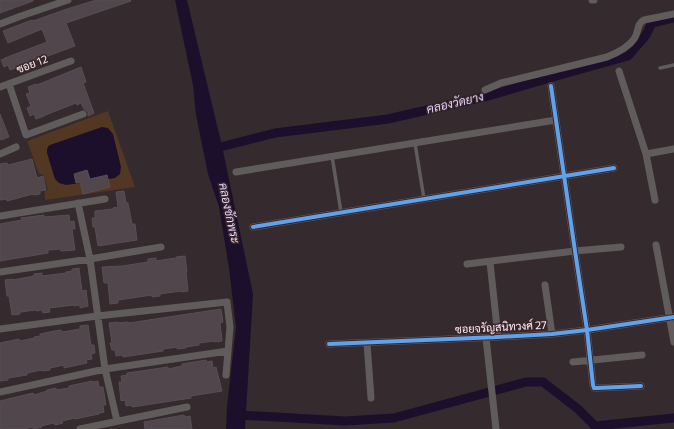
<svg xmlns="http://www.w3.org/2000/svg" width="674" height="429" font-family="Commissioner,Sarabun,sans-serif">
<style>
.green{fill:#523722}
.water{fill:#1c0f2b}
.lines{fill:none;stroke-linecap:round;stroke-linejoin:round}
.canal{stroke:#1c0f2b;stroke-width:9}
.building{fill:#50464c;stroke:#574f53}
.lane{stroke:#615c5c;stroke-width:3.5}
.street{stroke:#615c5c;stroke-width:7}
.cycleway-casing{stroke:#39252b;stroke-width:6}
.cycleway{stroke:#60a3ed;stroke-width:4}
.labels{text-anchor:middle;stroke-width:3;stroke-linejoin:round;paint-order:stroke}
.street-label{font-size:11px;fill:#fef0f3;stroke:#39252b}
.water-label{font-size:12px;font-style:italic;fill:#ded1f8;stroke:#39252b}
</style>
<rect width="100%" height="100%" fill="#352a2d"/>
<path class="green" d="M108 111 135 187 45 200V191L48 190 43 174H39L27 141Z"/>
<path class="water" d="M175 0H187L222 146 253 294 245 429H226L227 407 236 327 229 268 219 207 208 174 196 115 193 85Z
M102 127 108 128 113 134 121 167 120 174 115 178 66 185 59 183 55 179 47 153C47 149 47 147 50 145Z"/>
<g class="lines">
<path class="canal" d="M216 148 275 133 388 119 488 96 560 75 628 56 646 35 652 23 674 18
M240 415 345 421 394 418 526 382H543L578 409 595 426 674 418"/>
</g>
<path class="building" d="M0 0H33V1L0 13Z
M96 0H130L131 1 66 23 75 46 10 70 8 65 4 67 1 60 6 58H5L47 42 42 29 8 43 3 31 32 20 33 21 67 9Z
M81 67 86 82 83 83 94 113 88 116V112L84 109 81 103 77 105 76 103 43 116H44L36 119 34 114 30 116 27 108 31 106 26 94 30 93 28 87 36 84V85L42 83Z
M0 114 9 137 1 140 0 137Z
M32 159 37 178 43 176 46 190 40 191V194L33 195V194L7 201V199L0 200V164L7 163 8 165Z
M87 170 90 179 107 175 110 187 83 194 80 182 76 183 74 174Z
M124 191 126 203H128L132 224H135L137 240 98 246 95 227H93L92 218H95V211L113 209V208L118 207 116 192Z
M44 215V217L69 215 70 222 74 221 75 229H72L75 250 61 251 60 249 48 250V253L0 261V224L22 220 21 218Z
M185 256 187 272H186L188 291 181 292V291L160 294V296L152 297V295L118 300V303L110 304 108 283H104L102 267 122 266 148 262V259L156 258V261L162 260 176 258V257Z
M79 268 82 291 86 290 88 306 80 308V305L74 306V305L49 308 50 312 43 313 42 310 36 311V310L20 312V314L12 315 9 296H7L5 280 13 279V280L34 276V274L42 273V276L66 273V272L72 271V269Z
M221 309 223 322 220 323 222 341 214 342V341L199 343V345L186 347V348L177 349V347L163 349V351L123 357 122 355 116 356 115 350H112L110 343H112L109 323 118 322V323L128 322 129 323Z
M88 325 91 345H94L95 353 91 354 92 359 86 360 87 363 64 368V365L50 368V370L43 371 42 370 27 373V375L8 378V380L0 381V343L19 339 20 341 34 338V337L40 336V334L54 331 61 330 62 332 80 329V326Z
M206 360 207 362 212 361 213 368 216 367 222 391 191 396V398L132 407V405L126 406 125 400 121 401 119 382H122L121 376 127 375V373L168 367V369L182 366V364Z
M92 381 93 382 98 381 99 387H103L106 405H103L104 412 99 413V414L75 419V418L62 421 63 423 55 425 54 423 41 426 42 427 34 429H33V427L24 429H0V401L33 393 34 395 47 391V390L56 388V390L69 388V386Z
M184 415 185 417 190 416 192 429H145L144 422Z"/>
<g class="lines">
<path class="lane" d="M660 68 674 65
M415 143 424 199
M332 156 341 212"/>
<path class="street" d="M592 0H594
M0 24 21 16 68 0
M619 71 646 154 655 200
M9 84 26 135 83 114
M551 86 575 251 587 330 593 385 594 388H597L641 386
M0 87 71 61
M485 90 501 83 607 57C617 53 628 48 634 39 639 33 636 24 644 20L674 14
M0 154 16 147
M646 154 674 149
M236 172 556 120
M78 203 90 259 105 369 117 421
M0 216 105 199
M253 227 614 168
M656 245 674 342
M490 262 498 337
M467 264 575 251 621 247
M0 272 90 259 161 247
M545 285 552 334
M0 329 97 316 227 302 230 327 226 375
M486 338 496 429
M367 343 371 398
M329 344 498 337 552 334 587 330 674 317
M573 362 642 355
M0 392 105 369 228 351
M80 429 187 407"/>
<g class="cycleway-casing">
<path id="cycleway" d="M551 86 575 251 587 330 593 385 594 388H597L641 386
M253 227 614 168
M329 344 498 337 552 334 587 330 674 317"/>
</g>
<use href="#cycleway" class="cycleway"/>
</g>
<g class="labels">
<g class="street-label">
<text transform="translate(32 64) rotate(-21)" y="4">ซอย 12</text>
<text transform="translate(501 327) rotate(-3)" y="4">ซอยจรัญสนิทวงศ์ 27</text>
</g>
<g class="water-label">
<text transform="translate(455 103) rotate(-13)" y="4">คลองวัดยาง</text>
<text transform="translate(229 213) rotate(78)" y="4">คลองชักพระ</text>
</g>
</g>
</svg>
